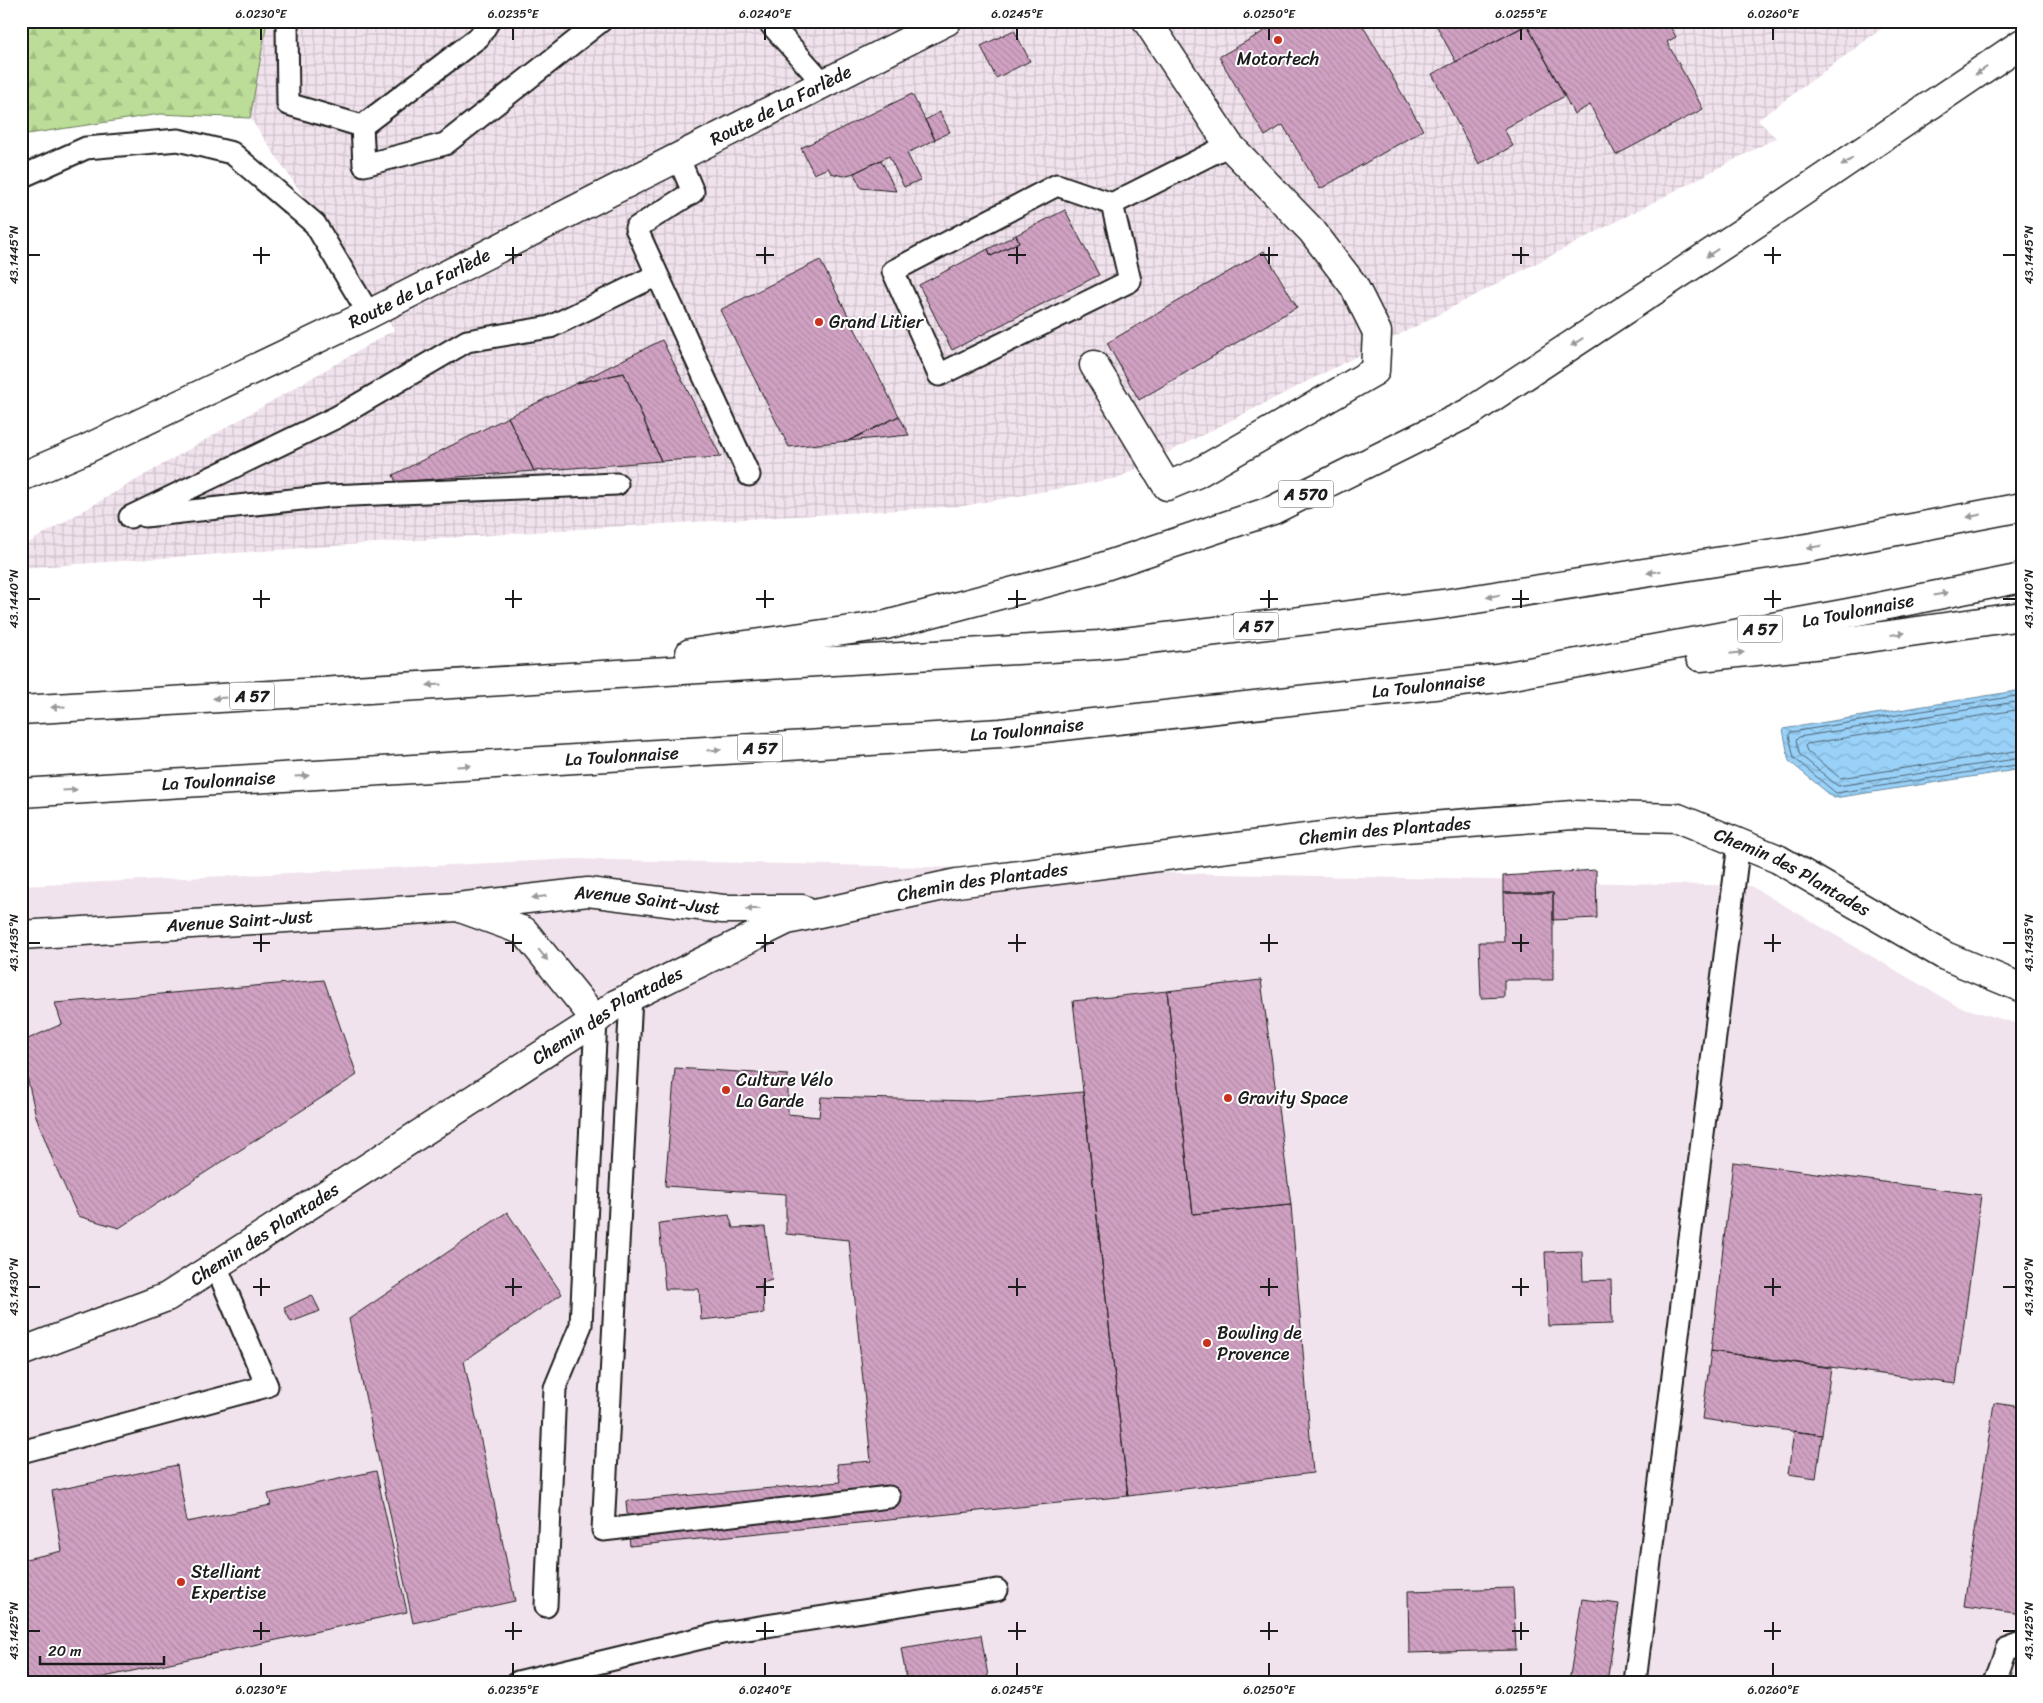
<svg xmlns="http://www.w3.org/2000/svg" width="2043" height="1703" font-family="Sriracha,sans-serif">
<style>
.built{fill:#f1e3ed}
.industrial{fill:url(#industrial-grid)}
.forest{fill:url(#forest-firs);stroke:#6c7c5a}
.water{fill:url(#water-waves);stroke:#6789a0}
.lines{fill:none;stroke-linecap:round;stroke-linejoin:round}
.shore{stroke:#4e6474;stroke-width:1}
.building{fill:url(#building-back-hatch);stroke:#1c1c1c}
.lane-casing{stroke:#1c1c1c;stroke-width:25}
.street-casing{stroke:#1c1c1c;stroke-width:31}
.primary-casing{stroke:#1c1c1c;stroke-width:31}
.highway-casing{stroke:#1c1c1c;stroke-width:31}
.lane{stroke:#fff;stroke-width:21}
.street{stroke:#fff;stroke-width:28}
.primary{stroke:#fff;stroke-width:28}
.highway{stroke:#fff;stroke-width:28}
.oneway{fill:#999}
.ticks{fill:none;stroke:#1c1c1c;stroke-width:2}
.poi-dot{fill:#c8321e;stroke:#fff;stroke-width:2}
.labels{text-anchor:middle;stroke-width:4;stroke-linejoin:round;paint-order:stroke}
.shield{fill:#fff;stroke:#606060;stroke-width:1}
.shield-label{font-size:16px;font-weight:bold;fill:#1c1c1c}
.poi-label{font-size:18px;fill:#1c1c1c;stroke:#fff;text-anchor:start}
.street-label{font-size:18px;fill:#1c1c1c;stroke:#fff}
.neatline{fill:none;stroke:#1c1c1c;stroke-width:2}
.ticks-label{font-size:12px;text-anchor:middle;fill:#1c1c1c}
</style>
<defs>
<pattern id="industrial-grid" width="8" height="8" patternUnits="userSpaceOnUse" patternTransform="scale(1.25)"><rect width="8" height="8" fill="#f1e3ed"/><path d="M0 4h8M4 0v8" fill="none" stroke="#cec2cb"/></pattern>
<pattern id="forest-firs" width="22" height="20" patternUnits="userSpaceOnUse" patternTransform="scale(1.25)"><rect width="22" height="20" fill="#bbdd97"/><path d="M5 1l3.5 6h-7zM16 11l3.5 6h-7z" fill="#a0bd82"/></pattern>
<pattern id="water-waves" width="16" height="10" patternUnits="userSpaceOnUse" patternTransform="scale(1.25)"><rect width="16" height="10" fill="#99d1f8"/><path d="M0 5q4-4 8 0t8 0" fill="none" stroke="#83b3d4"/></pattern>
<pattern id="building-back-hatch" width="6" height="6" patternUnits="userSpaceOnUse" patternTransform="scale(1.25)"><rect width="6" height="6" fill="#d0a1c2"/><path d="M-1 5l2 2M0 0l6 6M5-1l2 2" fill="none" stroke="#b28aa6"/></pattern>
</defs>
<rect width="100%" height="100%" fill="#fff"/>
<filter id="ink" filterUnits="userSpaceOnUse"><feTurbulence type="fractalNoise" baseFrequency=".02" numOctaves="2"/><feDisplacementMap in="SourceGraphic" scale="10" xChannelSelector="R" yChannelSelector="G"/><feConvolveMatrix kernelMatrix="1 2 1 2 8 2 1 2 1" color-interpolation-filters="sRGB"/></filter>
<g filter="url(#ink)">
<path class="built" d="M573 859 1751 886 1957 1006 2022 1025V1682H21V886Z"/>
<path class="industrial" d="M267 21H1892L1758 120 1776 138 1428 320 1118 478 963 506 562 530 21 568V547L394 330 250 118Z"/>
<path class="forest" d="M21 21H267L250 118 160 114 21 135Z"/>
<path class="water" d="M2022 690V769L1834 798 1789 761 1783 729Z"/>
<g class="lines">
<path class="shore" d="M2022 695 1791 732 1789 735 1794 758 1836 793 2022 764
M2022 701 1799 737 1796 740 1800 755 1838 786 2022 758
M2022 709 1807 744 1805 746 1807 751 1840 778 2022 750"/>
</g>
<path class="building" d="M1282 21H1360L1423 130 1320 189 1283 125 1265 136 1219 57Z
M1434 21H1534L1456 62Z
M1534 21H1667L1676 37 1667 42 1703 109 1616 155 1590 105 1574 114 1527 25Z
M1527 25 1565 96 1504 129 1513 146 1479 164 1432 74Z
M1014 30 1030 61 996 78 981 46Z
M912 94 935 140 907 153 920 180 904 187 889 156 854 173 843 176 831 173 828 168 814 174 801 148Z
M940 112 950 132 935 139 925 120Z
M881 160 896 191 861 188 854 173Z
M1065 210 1099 275 952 350 919 285 988 249 991 256 1019 242 1016 235Z
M1016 235 1019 242 991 256 988 249Z
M1264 251 1297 307 1139 400 1107 343Z
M820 260 899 416 848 441 789 447 720 310Z
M662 340 721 457 661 461 624 373 577 383Z
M624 373 661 461 534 471 508 417 577 383Z
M899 416 909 435 848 441Z
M508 417 534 471 396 482 393 475Z
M1596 870 1597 918 1553 920V893H1503V876Z
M1503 893H1553V980H1504V997L1481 998 1479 942H1504Z
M324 980 357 1075 119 1228 78 1216 54 1163 36 1116 21 1050V1042L62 1024 55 1003Z
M1261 980 1291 1205 1193 1214 1167 991Z
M1167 991 1193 1214 1291 1205 1313 1473 1128 1496 1073 1001Z
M675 1068 788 1075V1114L819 1117 821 1097 972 1101 1083 1092 1128 1496 630 1546 626 1501 840 1482 837 1464 871 1461 849 1240 786 1234V1194L665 1186Z
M1733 1162 1981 1195 1956 1384 1711 1351Z
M507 1212 562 1294 464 1361 515 1601 413 1623 349 1319Z
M729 1215 733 1228 765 1227 772 1280 762 1283 764 1313 701 1320 699 1289H665L659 1223Z
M1582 1251 1583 1281 1611 1280 1612 1324 1548 1326 1545 1252Z
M312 1295 320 1311 291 1322 284 1308Z
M1711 1351 1831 1368 1822 1435 1702 1419Z
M1994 1403 2022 1407V1614L1964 1606Z
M1794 1431 1822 1435 1816 1478 1788 1474Z
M177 1465 187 1522 271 1505 268 1494 376 1471 407 1612 81 1682H21V1560L62 1551 52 1491Z
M1513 1588 1516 1650 1409 1653 1408 1591Z
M1582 1599 1619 1604 1607 1682H1569Z
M981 1635 989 1682H907L901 1648Z"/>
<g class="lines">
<g class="lane-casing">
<path id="lane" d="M287 21 288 104 362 126
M489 21 479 37 362 126 364 165 445 144 601 21
M768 21 824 84
M678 157 693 192 636 228 749 475
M21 177 86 148 178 140 232 153 315 224 369 314
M1112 204 1130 281 939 375 893 271 1057 185 1112 204 1229 145
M145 516 329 496 617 484
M130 517 337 417 467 341 550 327 657 275
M631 997 603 1530 889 1497
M21 1452 267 1386 216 1266
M546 1606 555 1388 581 1325 596 1020
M518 1682 722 1633 997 1590
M1635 1682 1739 843
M1995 1682 2006 1650 2022 1644"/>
</g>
<g class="street-casing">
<g id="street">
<path d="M1094 365 1167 486 1196 474 1375 371 1377 332 1354 286 1312 231 1229 145 1147 21"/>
<path d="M463 909 524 931 596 1020"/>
<path id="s1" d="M21 935 457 907 588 892 723 909H802"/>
<path id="s2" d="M21 1352 167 1297 596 1020 616 1004 787 920 957 883 1353 832 1573 815 1678 818 1778 859 1945 956 2022 988"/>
</g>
</g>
<g class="primary-casing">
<g id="primary">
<path id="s3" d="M21 477 82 451 369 314 947 21"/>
</g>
</g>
<g class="highway-casing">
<g id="highway">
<path d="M690 653 886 625 1090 571 1273 510 1470 412 1758 222 2022 43"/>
<path d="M1700 657 1833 643 2022 616"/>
<path d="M21 710 1099 645 1443 604 1813 547 2022 507"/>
<path id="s4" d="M21 793 1001 733 1497 678 1848 613 2022 578"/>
</g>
</g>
<use href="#lane" class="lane"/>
<use href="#street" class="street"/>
<use href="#primary" class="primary"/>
<use href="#highway" class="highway"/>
</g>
<defs><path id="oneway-solid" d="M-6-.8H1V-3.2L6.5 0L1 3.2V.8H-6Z" transform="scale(1.25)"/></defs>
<g class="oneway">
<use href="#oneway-solid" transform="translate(1981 71) rotate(146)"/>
<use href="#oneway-solid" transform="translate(1847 162) rotate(146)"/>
<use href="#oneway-solid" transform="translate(1712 253) rotate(147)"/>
<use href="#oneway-solid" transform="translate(1577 342) rotate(147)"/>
<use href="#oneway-solid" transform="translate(1974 516) rotate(169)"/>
<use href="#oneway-solid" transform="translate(1814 547) rotate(170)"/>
<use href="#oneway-solid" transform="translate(1654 572) rotate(171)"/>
<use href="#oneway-solid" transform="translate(1941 594) rotate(-11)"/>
<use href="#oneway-solid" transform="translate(1493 596) rotate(171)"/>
<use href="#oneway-solid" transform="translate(1898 634) rotate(-8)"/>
<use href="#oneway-solid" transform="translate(1737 653) rotate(-6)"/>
<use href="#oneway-solid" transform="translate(434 685) rotate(177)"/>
<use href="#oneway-solid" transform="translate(220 698) rotate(177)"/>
<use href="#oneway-solid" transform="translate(58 707) rotate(177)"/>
<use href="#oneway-solid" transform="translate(714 750) rotate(-4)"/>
<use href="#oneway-solid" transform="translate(464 766) rotate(-4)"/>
<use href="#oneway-solid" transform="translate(302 776) rotate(-4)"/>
<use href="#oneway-solid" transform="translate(70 790) rotate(-4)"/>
<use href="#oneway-solid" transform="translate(539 897) rotate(173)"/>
<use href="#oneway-solid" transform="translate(753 909) rotate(180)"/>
<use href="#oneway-solid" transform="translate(543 955) rotate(51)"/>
</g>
</g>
<path class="ticks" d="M261 28V40M513 28V40M765 28V40M1017 28V40M1269 28V40M1521 28V40M1773 28V40M261 247V264M513 247V264M765 247V264M1017 247V264M1269 247V264M1521 247V264M1773 247V264M28 255H40M253 255H270M505 255H522M756 255H774M1008 255H1026M1260 255H1278M1512 255H1529M1764 255H1781M2003 255H2016M261 590V608M513 590V608M765 590V608M1017 590V608M1269 590V608M1521 590V608M1773 590V608M28 599H40M253 599H270M505 599H522M756 599H774M1008 599H1026M1260 599H1278M1512 599H1529M1764 599H1781M2003 599H2016M261 934V952M513 934V952M765 934V952M1017 934V952M1269 934V952M1521 934V952M1773 934V952M28 943H40M253 943H270M505 943H522M756 943H774M1008 943H1026M1260 943H1278M1512 943H1529M1764 943H1781M2003 943H2016M261 1278V1296M513 1278V1296M765 1278V1296M1017 1278V1296M1269 1278V1296M1521 1278V1296M1773 1278V1296M28 1287H40M253 1287H270M505 1287H522M756 1287H774M1008 1287H1026M1260 1287H1278M1512 1287H1529M1764 1287H1781M2003 1287H2016M261 1622V1640M513 1622V1640M765 1622V1640M1017 1622V1640M1269 1622V1640M1521 1622V1640M1773 1622V1640M28 1631H40M253 1631H270M505 1631H522M756 1631H774M1008 1631H1026M1260 1631H1278M1512 1631H1529M1764 1631H1781M2003 1631H2016M261 1663V1676M513 1663V1676M765 1663V1676M1017 1663V1676M1269 1663V1676M1521 1663V1676M1773 1663V1676"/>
<g class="poi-dot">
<circle cx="1278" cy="40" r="5"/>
<circle cx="819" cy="322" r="5"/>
<circle cx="726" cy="1090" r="5"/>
<circle cx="1228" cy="1098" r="5"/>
<circle cx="1207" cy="1343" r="5"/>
<circle cx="181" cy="1582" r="5"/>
</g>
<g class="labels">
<g class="shield">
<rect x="1278.5" y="480.5" width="55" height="27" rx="4"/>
<rect x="1233.5" y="612.5" width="45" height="27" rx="4"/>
<rect x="1737.5" y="615.5" width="45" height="27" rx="4"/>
<rect x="229.5" y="682.5" width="45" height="27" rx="4"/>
<rect x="737.5" y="734.5" width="45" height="27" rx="4"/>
</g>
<g class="shield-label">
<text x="1306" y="500">A 570</text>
<text x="1256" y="632">A 57</text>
<text x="1760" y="635">A 57</text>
<text x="252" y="702">A 57</text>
<text x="760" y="754">A 57</text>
</g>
<g class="poi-label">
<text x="1278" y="65" text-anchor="middle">Motortech</text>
<text x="829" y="328">Grand Litier</text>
<text x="736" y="1086">Culture Vélo<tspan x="736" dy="21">La Garde</tspan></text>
<text x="1238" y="1104">Gravity Space</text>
<text x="1217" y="1339">Bowling de<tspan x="1217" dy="21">Provence</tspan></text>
<text x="191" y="1578">Stelliant<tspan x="191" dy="21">Expertise</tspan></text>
</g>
<g class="street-label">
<text dy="6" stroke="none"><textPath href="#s3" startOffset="846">Route de La Farlède</textPath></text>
<text dy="6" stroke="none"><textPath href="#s3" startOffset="441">Route de La Farlède</textPath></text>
<text dy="6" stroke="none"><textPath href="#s4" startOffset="1848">La Toulonnaise</textPath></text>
<text dy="6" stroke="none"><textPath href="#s4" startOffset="1412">La Toulonnaise</textPath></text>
<text dy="6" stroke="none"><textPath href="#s4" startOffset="1008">La Toulonnaise</textPath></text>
<text dy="6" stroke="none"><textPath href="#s4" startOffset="602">La Toulonnaise</textPath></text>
<text dy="6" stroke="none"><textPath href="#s4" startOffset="198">La Toulonnaise</textPath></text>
<text dy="6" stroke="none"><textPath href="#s2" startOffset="1488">Chemin des Plantades</textPath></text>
<text dy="6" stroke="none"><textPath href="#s2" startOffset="1908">Chemin des Plantades</textPath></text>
<text dy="6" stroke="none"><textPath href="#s2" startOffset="1082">Chemin des Plantades</textPath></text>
<text dy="6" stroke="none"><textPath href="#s1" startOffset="628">Avenue Saint-Just</textPath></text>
<text dy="6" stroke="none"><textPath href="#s1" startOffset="219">Avenue Saint-Just</textPath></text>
<text dy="6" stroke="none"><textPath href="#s2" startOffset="679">Chemin des Plantades</textPath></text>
<text dy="6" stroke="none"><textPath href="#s2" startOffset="272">Chemin des Plantades</textPath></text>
</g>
</g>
<rect width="2043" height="1703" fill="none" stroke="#fff" stroke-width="55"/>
<path d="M40 1656v8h124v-8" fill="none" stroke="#1c1c1c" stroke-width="2.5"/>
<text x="48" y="1656" font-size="15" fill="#1c1c1c" stroke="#ffffff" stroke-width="4" paint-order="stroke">20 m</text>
<rect x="28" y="28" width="1988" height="1648" class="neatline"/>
<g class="ticks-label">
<text x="261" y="18">6.0230°E</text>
<text x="513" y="18">6.0235°E</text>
<text x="765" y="18">6.0240°E</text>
<text x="1017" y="18">6.0245°E</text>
<text x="1269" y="18">6.0250°E</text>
<text x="1521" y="18">6.0255°E</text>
<text x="1773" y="18">6.0260°E</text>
<text transform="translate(14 255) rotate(-90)" y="4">43.1445°N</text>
<text transform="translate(2029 255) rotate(-90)" y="4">43.1445°N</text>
<text transform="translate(14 599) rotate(-90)" y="4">43.1440°N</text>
<text transform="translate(2029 599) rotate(-90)" y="4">43.1440°N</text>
<text transform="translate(14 943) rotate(-90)" y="4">43.1435°N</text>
<text transform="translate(2029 943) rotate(-90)" y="4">43.1435°N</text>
<text transform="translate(14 1287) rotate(-90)" y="4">43.1430°N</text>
<text transform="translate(2029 1287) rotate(-90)" y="4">43.1430°N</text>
<text transform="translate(14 1631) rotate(-90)" y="4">43.1425°N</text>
<text transform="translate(2029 1631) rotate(-90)" y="4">43.1425°N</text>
<text x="261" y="1694">6.0230°E</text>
<text x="513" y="1694">6.0235°E</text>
<text x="765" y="1694">6.0240°E</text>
<text x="1017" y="1694">6.0245°E</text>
<text x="1269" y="1694">6.0250°E</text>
<text x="1521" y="1694">6.0255°E</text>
<text x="1773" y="1694">6.0260°E</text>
</g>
</svg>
